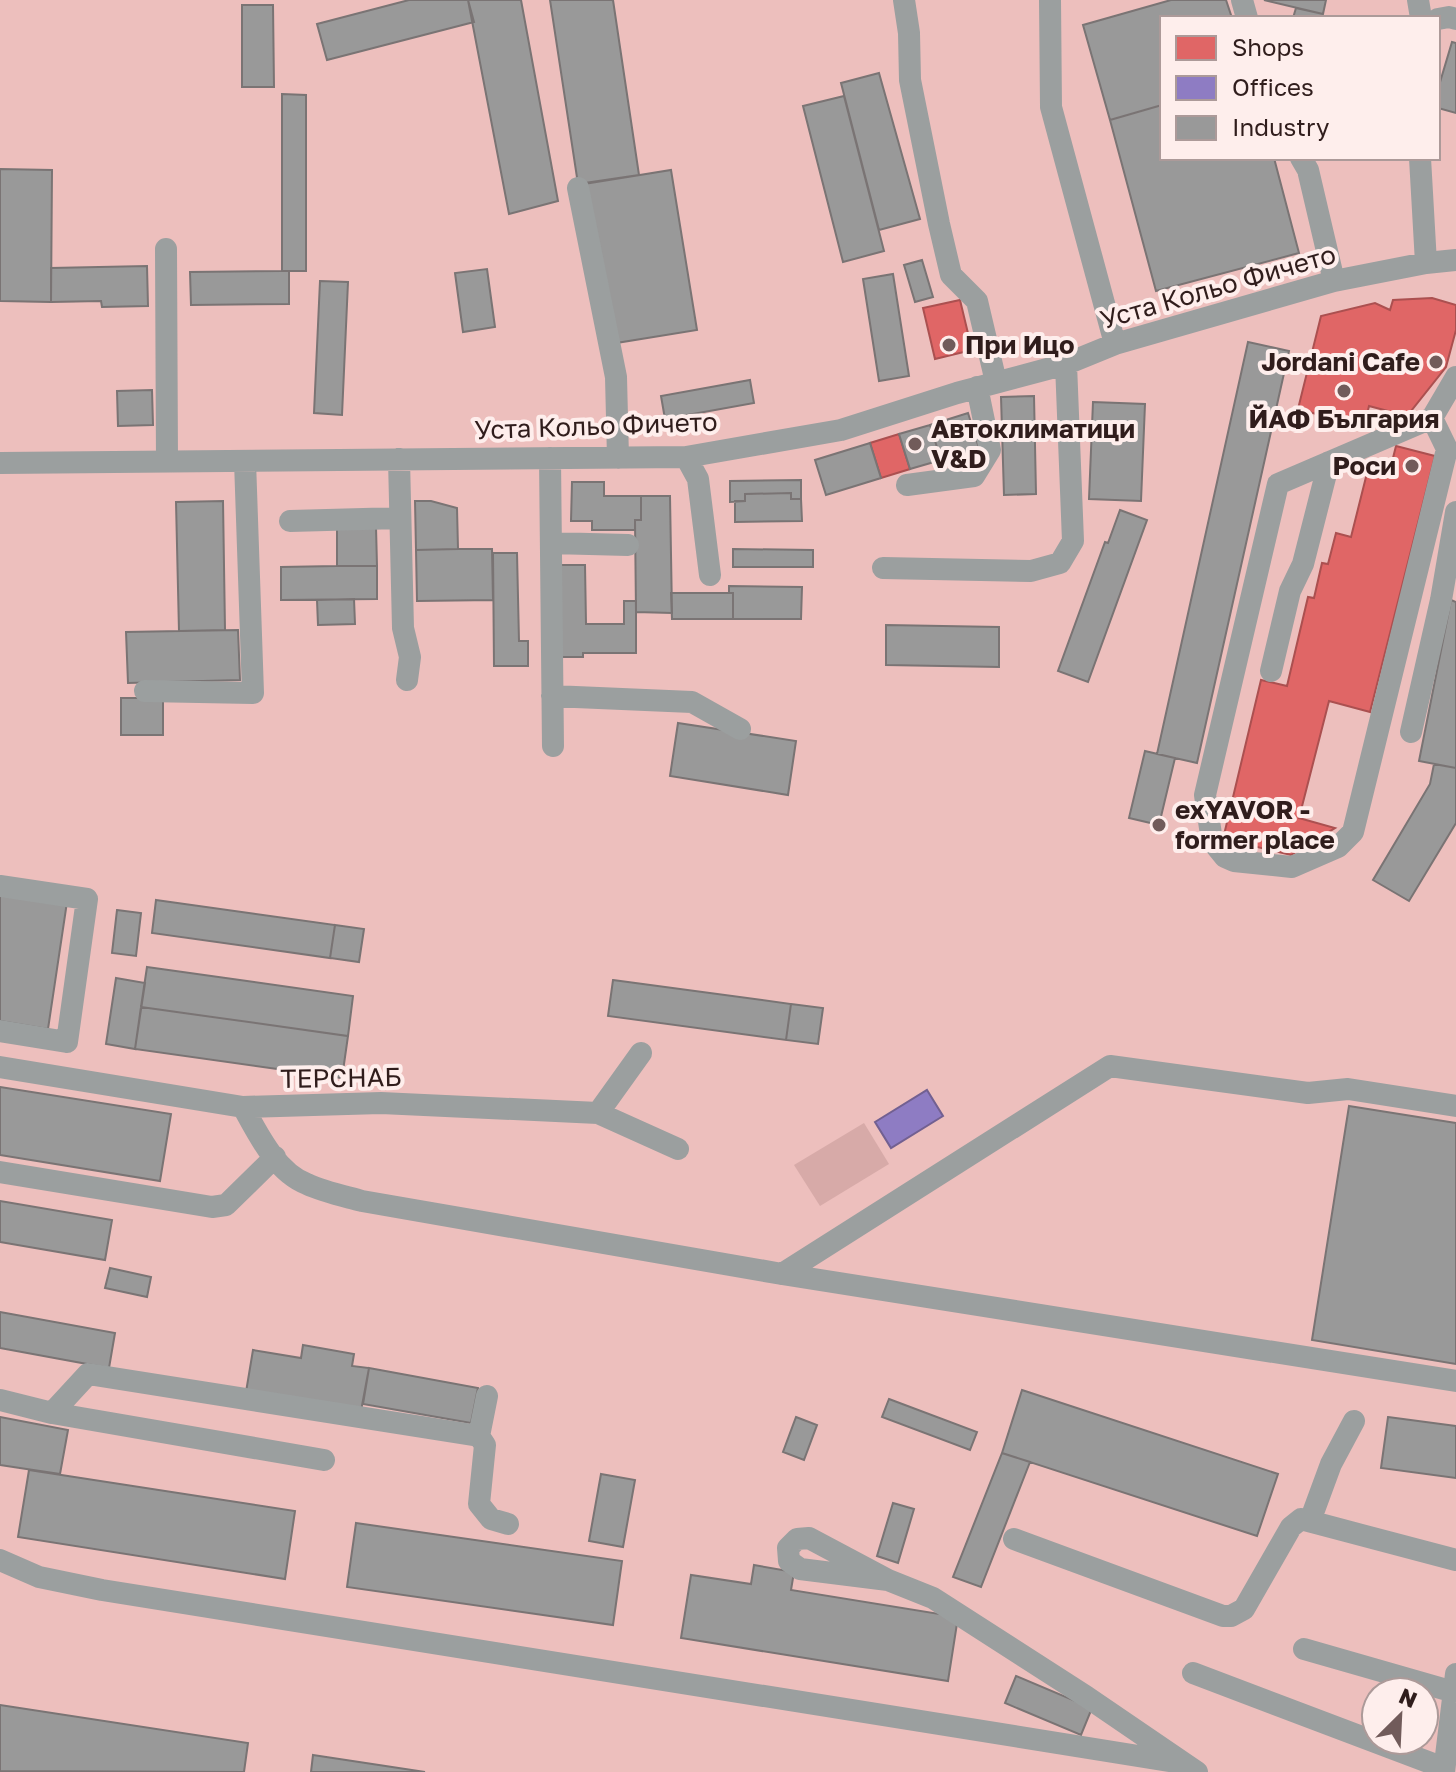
<svg xmlns="http://www.w3.org/2000/svg" width="1456" height="1772" font-family="'Golos Text',sans-serif">
<style>
.built{fill:#edbfbd;fill-rule:evenodd}
.green{fill:#d7aaa8}
.shops{fill:#e06666;stroke:#ab5050;stroke-width:2}
.offices{fill:#8e7cc3;stroke:#726091;stroke-width:2}
.industry{fill:#999;stroke:#7a7474;stroke-width:2}
.lines{fill:none;stroke-linecap:round;stroke-linejoin:round}
.minor{stroke:#9b9f9f;stroke-width:22}
.poi-dot{fill:#715b5a;stroke:#feeeec;stroke-width:3}
.labels{text-anchor:middle;stroke-width:8;stroke-linejoin:round;paint-order:stroke}
.street-label{font-size:26px;fill:#301d1c;stroke:#feeeec}
.poi-label{font-size:26px;font-weight:bold;fill:#301d1c;stroke:#feeeec;text-anchor:start}
</style>
<rect width="100%" height="100%" fill="#eacdcc"/>
<path class="built" d="M0 0H1456V1772H0ZM1162 18H1438V158H1162ZM1376 1692H1424V1740H1376Z"/>
<path class="green" d="M864 1123 889 1164 820 1206 794 1165Z"/>
<path class="shops" d="M1432 298 1456 305V330L1446 367 1407 416 1369 406 1364 427 1298 409 1321 316 1375 303 1390 310 1393 300Z
M960 300 972 350 935 359 923 308Z
M899 434 910 469 881 478 870 443Z
M1396 446 1435 456 1370 712 1329 701 1299 818 1335 828 1291 855 1223 839 1261 680 1287 686 1308 597 1314 598 1322 563 1328 564 1336 533 1351 537 1368 469 1389 474Z"/>
<path class="offices" d="M927 1090 943 1116 891 1148 875 1122Z"/>
<path class="industry" d="M409 0H468L474 22 327 60 317 24Z
M468 0H521L558 201 509 214Z
M550 0H613L639 175 578 184Z
M1171 0H1226L1232 18H1162V105L1110 120 1083 25Z
M1264 0H1326L1323 14Z
M242 5H273L274 87H242Z
M1296 8 1323 14 1322 18H1293Z
M1452 42 1456 43V113L1438 108V89Z
M879 73 920 219 879 230 841 83Z
M282 94 306 95V271H282Z
M844 96 884 251 843 262 803 106Z
M1162 105V158H1274L1299 253 1156 291 1110 120Z
M0 169 52 170 51 302 0 301Z
M671 170 697 330 610 344 584 184Z
M922 260 933 297 915 302 904 265Z
M147 266 148 306 102 307 101 301 51 302V268Z
M487 269 495 327 463 332 455 273Z
M282 271H289V304L191 305 190 272Z
M893 274 909 376 879 381 863 279Z
M320 281 348 282 342 415 314 413Z
M1248 342 1289 351 1197 763 1157 754Z
M750 380 754 403 665 419 661 396Z
M152 390 153 425 118 426 117 391Z
M1034 396 1036 494 1004 495 1001 397Z
M1093 402 1145 404 1141 501 1089 499Z
M968 413 979 448 941 460 930 425Z
M930 425 941 460 910 469 899 434Z
M870 443 881 478 826 495 815 460Z
M801 480V499H791V493L745 494V501L730 502V481Z
M572 482H604V496H641V520H635V530H592V521H571Z
M791 493V499H801L802 521 735 522V501H745V494Z
M641 496H670L672 613 636 612 635 520H641Z
M223 501 225 630 179 631 176 502Z
M415 501H431L457 508 458 549 416 550Z
M1120 510 1147 520 1088 682 1058 671 1105 542 1108 543Z
M337 527H376L377 566H337Z
M458 549H492L493 600 417 601 416 550Z
M733 549 813 550V567H733Z
M493 553H517L519 641H528V666H494Z
M557 565H585L586 624H624V601H636V653H583V657H558Z
M337 566H377V599L281 600V567Z
M729 586 802 587 801 619H733V593H729Z
M671 593H733V619H672Z
M354 599 355 624 318 625 317 600Z
M1451 600 1456 602V768L1419 761Z
M886 625 999 627V667L886 665Z
M238 630 240 680 128 683 126 632Z
M121 698H163V735H121Z
M678 723 796 741 788 795 670 776Z
M1145 751 1175 758 1159 825 1129 818Z
M1434 764 1456 768V823L1409 901 1373 880 1430 784Z
M0 891 67 902 48 1029 0 1021Z
M156 900 335 925 330 958 152 933Z
M117 910 141 913 136 956 112 953Z
M335 925 364 929 359 962 330 958Z
M147 967 353 996 348 1036 141 1007Z
M116 978 145 983 135 1049 106 1044Z
M613 980 791 1004 786 1040 608 1016Z
M791 1004 823 1008 818 1044 786 1040Z
M141 1007 348 1036 342 1078 135 1049Z
M0 1087 171 1114 160 1181 0 1155Z
M1349 1106 1456 1123V1364L1312 1340Z
M0 1201 112 1220 105 1260 0 1242Z
M110 1268 151 1277 147 1297 105 1288Z
M0 1312 115 1333 109 1368 0 1348Z
M303 1345 354 1354 352 1366 369 1368 361 1411 246 1392 253 1350 301 1358Z
M369 1368 478 1388 471 1423 363 1404Z
M1022 1390 1278 1474 1257 1536 1002 1453Z
M889 1399 977 1432 970 1450 882 1417Z
M0 1417 68 1430 60 1474 0 1465Z
M796 1417 817 1425 804 1460 783 1452Z
M1388 1417 1456 1426V1478L1381 1468Z
M1002 1453 1030 1462 981 1587 953 1577Z
M29 1470 295 1511 285 1579 18 1537Z
M601 1474 635 1480 623 1547 589 1541Z
M893 1503 914 1509 898 1563 877 1556Z
M356 1523 622 1561 613 1625 347 1587Z
M754 1565 794 1572 791 1590 958 1617 948 1681 681 1638 691 1575 751 1584Z
M1016 1676 1092 1708 1081 1735 1005 1703Z
M0 1705 248 1743 244 1772 0 1771Z
M313 1755 425 1772H311Z"/>
<g class="lines">
<path class="minor" d="M904 0 909 33 910 80 939 224 951 275 977 301 996 382
M1050 0 1051 107 1115 344
M1242 0 1247 18
M1418 0 1421 18
M1438 19 1449 17 1456 19
M1301 158 1308 170 1334 281
M1420 158 1426 263
M578 188 616 377 618 458
M166 249 167 461
M1432 418 1447 449 1353 832 1338 847 1292 867 1234 861 1225 857 1212 841 1205 795 1278 484 1432 418 1456 377
M686 457 698 479 710 575
M550 458 553 746
M399 459 403 628 410 657 407 680
M0 463 686 457 841 430 957 393 1066 364 1115 344 1334 281 1426 263 1456 260
M907 485 974 476 990 450 977 387
M290 521 400 518
M551 543 628 545
M883 568 1031 571 1060 563 1073 541 1066 364
M1271 671 1290 591 1303 564 1329 462
M145 691 253 693 245 461
M552 696 692 702 740 729
M1411 732 1441 600 1456 512
M0 886 87 899 67 1042 0 1031
M0 1067 243 1107 381 1103 598 1113 678 1149
M243 1107C258 1134 276 1172 307 1184 324 1192 344 1196 362 1201L782 1274 1456 1381
M598 1113 641 1053
M0 1172 212 1207 226 1205 275 1157
M782 1274 1110 1066 1308 1093 1348 1089 1456 1106
M0 1400 52 1413 88 1374 479 1436 487 1396
M52 1413 324 1460
M479 1436 485 1445 479 1504 491 1519 508 1524
M1310 1521 1331 1464 1354 1421
M1014 1539 1223 1616H1231L1244 1609 1291 1527 1301 1519 1456 1560
M0 1560 39 1577 102 1590 1182 1763
M888 1580 800 1569 789 1561 788 1548 797 1539 809 1538 888 1580 933 1598 1087 1697 1197 1772
M1304 1649 1454 1692
M1193 1673 1444 1768
M1444 1772 1456 1674"/>
</g>
<g class="poi-dot">
<circle cx="949" cy="345" r="8"/>
<circle cx="1436" cy="362" r="8"/>
<circle cx="1344" cy="391" r="8"/>
<circle cx="915" cy="444" r="8"/>
<circle cx="1412" cy="466" r="8"/>
<circle cx="1159" cy="825" r="8"/>
</g>
<g class="labels">
<g class="street-label">
<text transform="translate(1218 287) rotate(-16)" y="9">Уста Кольо Фичето</text>
<text transform="translate(596 426) rotate(-2)" y="9">Уста Кольо Фичето</text>
<text transform="translate(341 1078) rotate(-1)" y="9">ТЕРСНАБ</text>
</g>
<g class="poi-label">
<text x="965" y="354">При Ицо</text>
<text x="1420" y="371" text-anchor="end">Jordani Cafe</text>
<text x="1344" y="428" text-anchor="middle">ЙАФ България</text>
<text x="931" y="438">Автоклиматици<tspan x="931" dy="30">V&amp;D</tspan></text>
<text x="1396" y="475" text-anchor="end">Роси</text>
<text x="1175" y="819">exYAVOR -<tspan x="1175" dy="30">former place</tspan></text>
</g>
</g>
<rect x="1160" y="16" width="280" height="144" fill="#feeeec" stroke="#ac9a99" stroke-width="2"/>
<rect x="1176" y="36" width="40" height="24" fill="#e06666" stroke="#ac9a99" stroke-width="2"/>
<text x="1232" y="56" font-size="24" fill="#301d1c">Shops</text>
<rect x="1176" y="76" width="40" height="24" fill="#8e7cc3" stroke="#ac9a99" stroke-width="2"/>
<text x="1232" y="96" font-size="24" fill="#301d1c">Offices</text>
<rect x="1176" y="116" width="40" height="24" fill="#999999" stroke="#ac9a99" stroke-width="2"/>
<text x="1232" y="136" font-size="24" fill="#301d1c">Industry</text>
<g transform="translate(1400 1716) rotate(24)"><circle r="38" fill="#feeeec" stroke="#ac9a99" stroke-width="2"/>
<path d="M0-6L14 30L0 20L-14 30Z" fill="#715b5a"/>
<text y="-12" font-size="22" font-weight="bold" text-anchor="middle" fill="#301d1c">N</text>
</g>
</svg>
